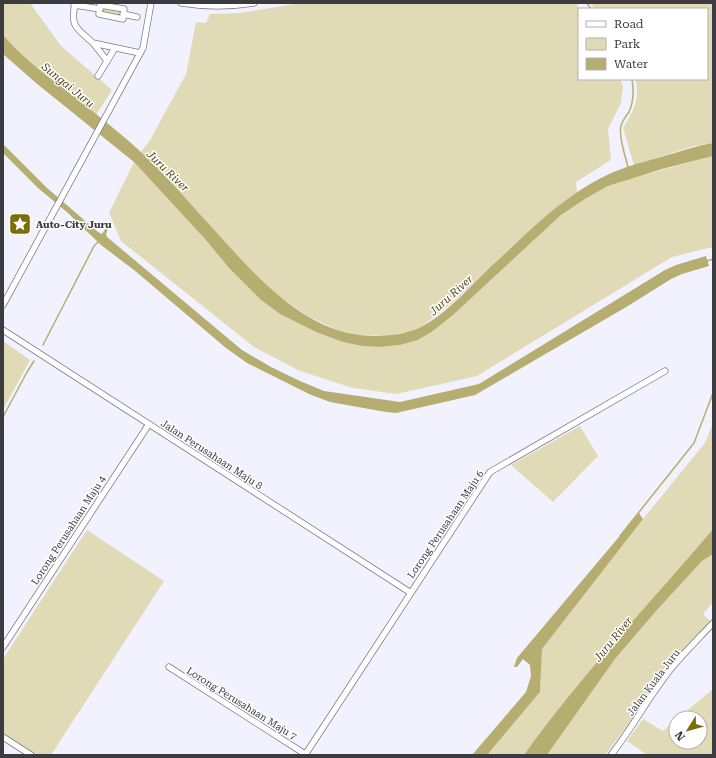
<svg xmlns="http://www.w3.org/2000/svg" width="716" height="758" font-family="'Roboto Serif',serif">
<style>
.green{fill:#e0dbb6}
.water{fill:#b6ad71}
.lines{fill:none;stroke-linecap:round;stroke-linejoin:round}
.stream{stroke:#b6ad71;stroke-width:1.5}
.minor-casing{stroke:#7b7c88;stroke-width:7}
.minor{stroke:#fff;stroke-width:5.5}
.labels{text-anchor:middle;stroke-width:3;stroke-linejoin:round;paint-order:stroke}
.poi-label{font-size:10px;font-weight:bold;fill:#3b3b40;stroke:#fff;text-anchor:start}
.street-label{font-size:10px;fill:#3b3b40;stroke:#fff}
.water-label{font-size:11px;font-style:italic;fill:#4e4618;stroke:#fff}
</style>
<rect width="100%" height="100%" fill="#f1f2fd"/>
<path class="green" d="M3 3H30L61 46 112 90 96 115C81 103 7 48 3 34 1 28 3 10 3 3Z
M300 3H577L579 9V79H620L623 87 621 103 608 129 611 160 576 182 577 192 562 203 451 304 421 327 407 332 389 336 356 335 339 331 310 317 284 300 266 285 237 256 197 211 141 152 150 140 186 74 196 22 206 23 210 14 240 13Z
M590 3H713V143L694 146 634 165 623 128C633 112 641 98 635 79H707V9H595Z
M103 7 122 11 121 17 102 13 101 10Z
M713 156V247L672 257 477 376 396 394 353 388 300 371 254 347 121 241 109 213 134 162 205 239 229 268 261 300 280 314 316 332 343 342 362 346 380 347 400 345 418 340 433 331 453 315 561 215 585 199 608 186 628 179Z
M3 341 30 360 3 410Z
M713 423V529C651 605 582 675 524 755H487L540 692 542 649 643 519 705 443Z
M580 426 598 456 553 502 511 465Z
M87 530 164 581 51 755H34L3 735V659Z
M713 554V602L703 614 710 621 657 683 624 730 605 755H547L615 659 657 610 702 561Z
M713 689V755H647L627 741 643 719 663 731 676 720V742H700V718H678Z"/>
<path class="water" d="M3 35C19 54 39 70 59 85 87 107 116 129 142 153 161 171 179 191 197 211 244 261 298 335 373 336 390 336 406 334 421 327 447 314 473 283 495 263 521 239 546 213 576 193 590 183 611 172 627 167 638 163 650 160 661 157 679 152 695 146 713 143V156L662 169 608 186 585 199 561 215 453 315 433 331 418 340 400 345 380 347 362 346 343 342 316 332 280 314 261 300 229 268 205 239 134 162 36 83 3 54Z
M3 144 46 187 98 232 102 234 106 228 108 229 106 234 107 237 242 350 271 367 300 381 324 391 400 402 479 384 665 270 676 265 706 256 709 266 682 274 671 279 628 306 475 395 396 413 386 412 330 402 309 394 247 363 226 348 134 270 101 245 68 213 38 188 3 153Z
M639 513 643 519 542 649 540 692 487 755H472L526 692 531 676 530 665 523 659 517 667H514L517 658Z
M713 529V554L702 561 657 610 615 659 547 755H524C581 675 650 604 713 529Z"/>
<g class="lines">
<path class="stream" d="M587 3 591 9
M628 168C626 157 618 137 621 126 622 121 626 116 629 112 634 101 634 91 632 79
M707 261 713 259
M43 345 94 246 99 241
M3 417 27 372 34 361
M620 536 694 443 713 393"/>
<g class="minor-casing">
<path id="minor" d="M75 3C70 28 77 28 93 43 98 49 103 55 107 61
M181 3C206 7 229 7 254 3
M74 5 100 9
M100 5 124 9 123 19 99 14Z
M123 14 137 17
M93 43 140 53
M98 76 115 48
M3 305 143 48 151 3
M3 330 411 593
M3 647 149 424
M169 667 305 754
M3 737 31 755
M305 755 490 472 665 371
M611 755C634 726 651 692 675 664 687 650 700 637 713 623"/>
</g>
<use href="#minor" class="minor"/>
</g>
<defs>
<g id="sight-square" transform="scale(1.15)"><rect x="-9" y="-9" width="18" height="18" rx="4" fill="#7c6e0b" stroke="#fff"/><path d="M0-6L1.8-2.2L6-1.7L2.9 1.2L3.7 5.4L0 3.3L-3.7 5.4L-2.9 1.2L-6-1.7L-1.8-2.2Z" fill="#fff"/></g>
</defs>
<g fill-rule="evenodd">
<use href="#sight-square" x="20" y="224"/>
</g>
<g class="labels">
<g class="poi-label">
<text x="36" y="228">Auto-City Juru</text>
</g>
<g class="street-label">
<text transform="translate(212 454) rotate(33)" y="4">Jalan Perusahaan Maju 8</text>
<text transform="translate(445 524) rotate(-56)" y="4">Lorong Perusahaan Maju 6</text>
<text transform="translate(68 530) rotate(-57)" y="4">Lorong Perusahaan Maju 4</text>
<text transform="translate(653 682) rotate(-53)" y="4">Jalan Kuala Juru</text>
<text transform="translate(242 703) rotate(32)" y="4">Lorong Perusahaan Maju 7</text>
</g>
<g class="water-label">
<text transform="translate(68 85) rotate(39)" y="4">Sungai Juru</text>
<text transform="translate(168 171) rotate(44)" y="4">Juru River</text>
<text transform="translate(451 295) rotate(-42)" y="4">Juru River</text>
<text transform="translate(613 639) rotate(-51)" y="4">Juru River</text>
</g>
</g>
<rect width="716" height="758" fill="none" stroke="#3b3b40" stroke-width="8"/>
<rect x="578" y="8" width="130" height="72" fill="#ffffff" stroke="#b1b1b3"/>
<rect x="586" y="21" width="20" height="6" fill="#ffffff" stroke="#b1b1b3"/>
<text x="614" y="28" font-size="12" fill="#3b3b40">Road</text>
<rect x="586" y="38" width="20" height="12" fill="#e0dbb6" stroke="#b1b1b3"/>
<text x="614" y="48" font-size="12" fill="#3b3b40">Park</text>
<rect x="586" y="58" width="20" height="12" fill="#b6ad71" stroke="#b1b1b3"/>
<text x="614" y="68" font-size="12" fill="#3b3b40">Water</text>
<g transform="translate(688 730) rotate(233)"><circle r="19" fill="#ffffff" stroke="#b1b1b3"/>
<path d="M0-3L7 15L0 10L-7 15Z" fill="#7c6e0b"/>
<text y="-6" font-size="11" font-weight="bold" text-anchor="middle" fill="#3b3b40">N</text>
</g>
</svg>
